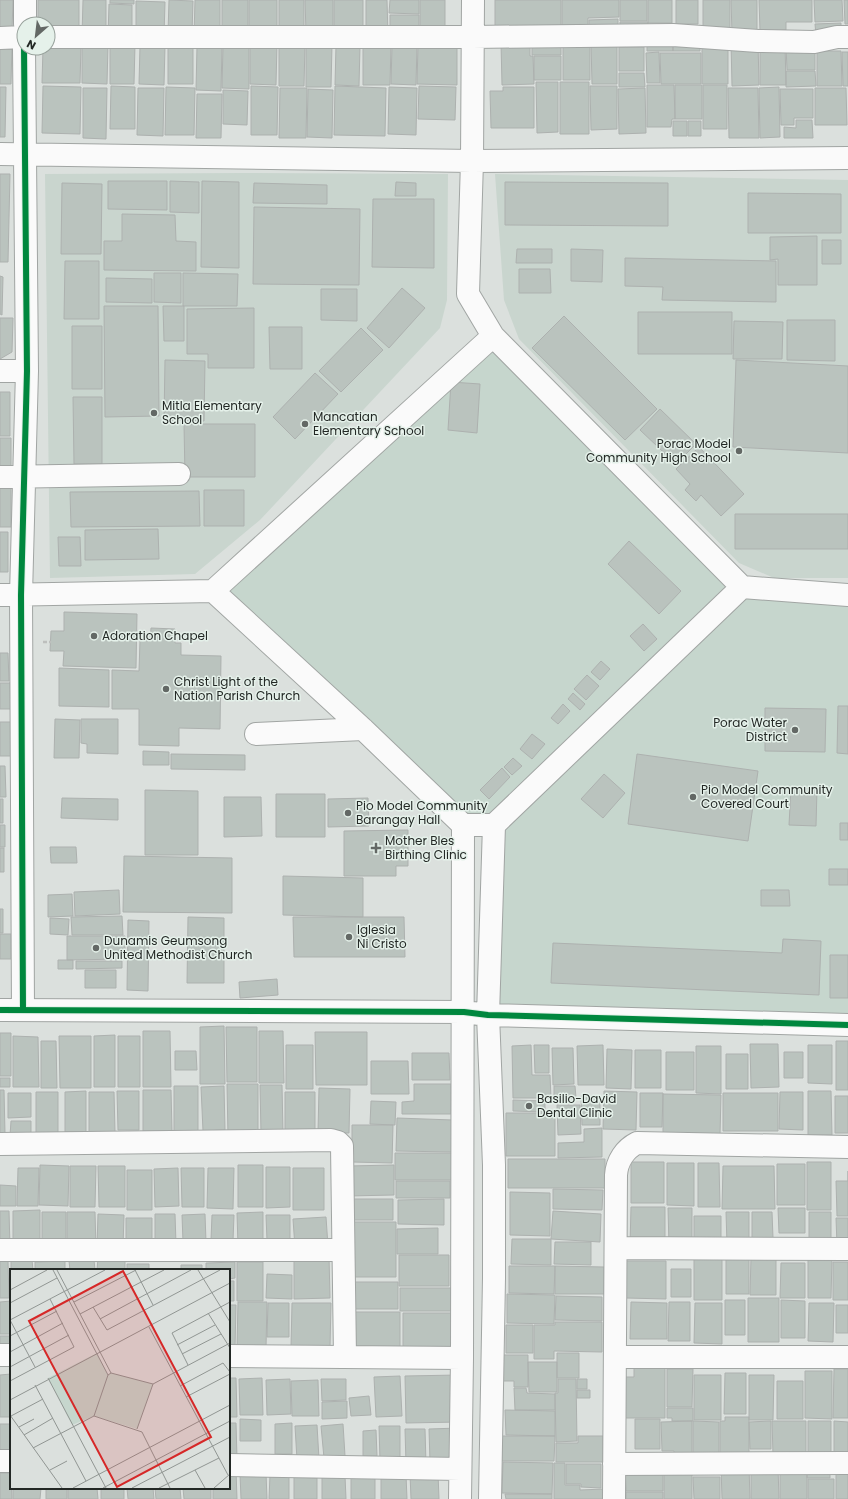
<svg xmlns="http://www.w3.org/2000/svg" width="848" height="1499" font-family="Poppins,sans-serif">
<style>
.built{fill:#c9d5ce}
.green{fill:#c6d6cd}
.building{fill:#bac3be;stroke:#adb1af}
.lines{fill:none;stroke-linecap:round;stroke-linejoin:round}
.minor-casing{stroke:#a1a5a3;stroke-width:24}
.path{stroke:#bdbfbd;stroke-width:2.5;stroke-dasharray:4 2;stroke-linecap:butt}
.minor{stroke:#fafafa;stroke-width:22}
.cycleway-casing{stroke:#e5f1ea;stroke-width:8}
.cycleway{stroke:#00873e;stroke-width:6}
.poi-dot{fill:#636865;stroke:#e5f1ea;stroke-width:1.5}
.labels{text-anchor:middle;stroke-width:3;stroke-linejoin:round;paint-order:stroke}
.poi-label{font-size:12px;fill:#232825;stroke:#e5f1ea;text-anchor:start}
.inset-road{fill:none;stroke:#919693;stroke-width:1}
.view{fill:#d62828;fill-opacity:0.15;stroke:#d62828;stroke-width:2}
.inset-edge{fill:none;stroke:#232825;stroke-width:2}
</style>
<rect width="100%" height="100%" fill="#dbe0dd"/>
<path class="built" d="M243 173 448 174 447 300 440 328 260 520 195 574 50 578 45 174Z
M495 174 848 180V578H774L739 563 519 339 504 300Z"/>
<path class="green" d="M493 336 742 587 848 595V1025L488 1015 494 825H463L213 591Z"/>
<path class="building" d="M0 0H13L12 31H0Z
M38 0H79V33L48 32V24H38Z
M83 0H106V37L82 36Z
M110 0H134V4L110 3Z
M169 0 193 1 192 33H168Z
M195 0H220V36H194Z
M222 0H248V36H222Z
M249 0H277V37H249Z
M279 0H304V37L279 36Z
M305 0H333V33H306Z
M334 0H363V34H334Z
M366 0H387L388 36H366Z
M390 0H419V14L389 13Z
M420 0H445V32L420 31Z
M495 0H561V32L495 33Z
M562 0H619V17L588 18V32H562Z
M620 0H647V21H620Z
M648 0H672V23H648Z
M676 0H698V24H676Z
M703 0H730V32H703Z
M731 0H757V34H732Z
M759 0H812V22H786V30L760 31Z
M814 0H842L843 21 815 22Z
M844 0H848V24H845Z
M136 1 165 2 164 36H136Z
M109 4 132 5V37L108 36Z
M390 15H419V37H390Z
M618 19V33H589V20Z
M620 22H648L647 33H620Z
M841 23V35H816L815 24Z
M647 38H673V51H647Z
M563 41H590V80H563Z
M530 42V56H533L534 84 502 85 501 43Z
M532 42H561V55H532Z
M673 42H700V51H673Z
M702 42H728V84H702Z
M731 42H758L759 85 732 86Z
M110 43 135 44 134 84H110Z
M250 43H277L276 85 250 84Z
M760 43H785L786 85H760Z
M0 44H12L11 84H0Z
M82 44 108 45 107 84 82 83Z
M279 44 305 45 304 86H279Z
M306 44 332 45 331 87H306Z
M363 44 391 45 390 85H363Z
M591 44H617V84H592Z
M168 45H193V84H168Z
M223 45 249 46V89L222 88Z
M336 45 360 46 359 86 335 85Z
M392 45H417L416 85 391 84Z
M418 45 457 46V85L417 84Z
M815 45V70H787L786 46Z
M81 46 80 83H42L43 48Z
M140 46H165L164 85 139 84Z
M197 46 222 47 221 91 196 90Z
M619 47H644V71H619Z
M817 51H841L842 86H817Z
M659 52 660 83H647L646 53Z
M842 52H848V86H843Z
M660 53H701V84H661Z
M534 56H561V80H534Z
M786 71H815L816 86 786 87Z
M619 73H644L645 87H619Z
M536 82H558V132L537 133Z
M560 82H589V134H560Z
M647 85H674L675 119H672L671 127H647Z
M675 85H702V119H675Z
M703 85H727V129H703Z
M43 86 81 87 80 134 42 133Z
M111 86 135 87V129H110Z
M251 86 278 87 277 135H251Z
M335 86 386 88 385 136 334 135Z
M419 86 456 87 455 120 418 119Z
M590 86H617V129L591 130Z
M0 87H6L5 137H0Z
M166 87 195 88 194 135H165Z
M389 87 417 88 416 135 388 134Z
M503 87H534V128H491L490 91H503Z
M779 87 780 137 760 138 759 88Z
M83 88H107L106 139 83 138Z
M138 88H164L163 136 137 135Z
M280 88H307L306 138H279Z
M645 88 646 133 619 134 618 89Z
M728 88H758L759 138H729Z
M815 88H846L847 125H815Z
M308 89 333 90 332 138 307 137Z
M780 89H813V118H794V125H781Z
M223 90 248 91 247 125 223 124Z
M197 94H222L221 138H196Z
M796 120H812L813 138H784V127L796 128Z
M673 121H687V136H673Z
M688 121H701V136H688Z
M0 174H10L8 262H0Z
M108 181H167V210L108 209Z
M170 181 199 182V213L170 212Z
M202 181 239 182V268L201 267Z
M396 182 416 183V196H395Z
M505 182 668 183V226L505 225Z
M62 183 102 184 101 254H61Z
M254 183 327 185V204L253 203Z
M748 193 841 194V233H748Z
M373 199H434V268L372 267Z
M254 207 360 209 359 285 253 284Z
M122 214 175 215 176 241 196 242V271L104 270V241H122Z
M817 236V285H778V259L770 260V237Z
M822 240H841V264H822Z
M517 249H552V263H516Z
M571 249 603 250 602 282 571 281Z
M625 258 776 261V302L662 300 663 287 625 286Z
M65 261H99V319H64Z
M519 269H550L551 293H519Z
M154 273H181V303L154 302Z
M183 273 238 274 237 306H183Z
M0 276 3 277 2 315 0 314Z
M106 278 152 279V303L106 302Z
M402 288 425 308 389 348 367 328Z
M321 289H357V321L321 320Z
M104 306H158L159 416 105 417Z
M163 306H184V341H164Z
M254 308V368H208V354H187V309Z
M638 312H732V354H638Z
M564 316 657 409 625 440 532 348Z
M0 318H13L12 352 0 359Z
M787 320H835V361L787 360Z
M734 321 783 322 782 359H733Z
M72 326H102V389H72Z
M269 327H302V369H270Z
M361 328 383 350 341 392 319 371Z
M165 360 205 361 204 421 164 420Z
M736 360 848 366V453L733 447Z
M315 373 338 394 295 439 273 417Z
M451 382 480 384 477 433 448 430Z
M0 392H10V436H0Z
M73 397H102V464H74Z
M660 409 696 444 676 464 640 430Z
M184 424H255V477H185Z
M0 438H11V472H0Z
M699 447 744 494 721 516 701 495 696 501 685 490 690 484 676 469Z
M0 484H11V527H0Z
M204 490H244V526H204Z
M199 491 200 526 71 527 70 492Z
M735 514H848V549H735Z
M158 529 159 559 85 560V530Z
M0 532H8V572H0Z
M58 537H80L81 566H59Z
M629 541 681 591 659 614 608 564Z
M64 612 137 614 136 668 63 666 64 651H50L51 631H64Z
M643 624 657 639 644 651 630 636Z
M151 628 175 629V643H181V655L221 656 220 729 179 728V746L139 745V709H112V670L139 671 140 640 150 641Z
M0 653H8L9 681H0Z
M601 661 610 669 600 680 591 672Z
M59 668 109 670V707L59 706Z
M587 675 599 686 586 700 574 689Z
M0 683H13V709H0Z
M573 693 585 704 580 710 568 699Z
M563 704 570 711 558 724 551 718Z
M838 706H848V754L837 753Z
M765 708 826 709 825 752 765 751Z
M55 719 80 720 79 758H54Z
M81 719H118V754L87 753V744L81 743Z
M0 722H11L12 756H0Z
M532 734 545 744 532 759 520 749Z
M143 751 169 752V765H143Z
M171 754 245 755V770L171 769Z
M637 754 758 771 748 841 628 824Z
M513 758 522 766 512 775 504 767Z
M0 766H5L6 797H0Z
M502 768 510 777 489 799 480 790Z
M604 774 625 793 603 818 581 799Z
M791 788 817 789 816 826 789 825Z
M145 790 198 791V855H145Z
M276 794H325V837H276Z
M224 797H261L262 836 224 837Z
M62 798 118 799V820L61 818Z
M368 798 369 826 328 827V799Z
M0 799H3V823H0Z
M840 823H848V840H840Z
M0 825H5V847H0Z
M408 830V866H396V876H344V831Z
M50 847H76L77 863H51Z
M0 848H4V872H0Z
M124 856 232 858V913L123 912Z
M829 869H848V885H829Z
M283 876 363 878V917L283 915Z
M119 890 120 914 75 916 74 892Z
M761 890H789L790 906H761Z
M72 894 73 916 48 917V895Z
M0 909H3V933H0Z
M122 916 123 935H72L71 917Z
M188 917 224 918V983H187Z
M293 917H404L405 957H294Z
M50 918 69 919 68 935 50 934Z
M128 920 149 921 148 991 127 990Z
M0 934H11V959H0Z
M67 936H125V959L67 960Z
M783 939 821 941 819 995 551 983 553 943 782 953Z
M830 955H848V998H830Z
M58 960H73V969H58Z
M76 961H122V968L76 969Z
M85 970H116V988H85Z
M277 979 278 995 240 998 239 982Z
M224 1026 225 1084H200V1027Z
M226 1027H257V1082H227Z
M143 1031H170L171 1087H143Z
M259 1031H283L284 1083H259Z
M315 1032H367V1085H316Z
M0 1033H11V1076H0Z
M115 1035V1087H94V1036Z
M13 1036 38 1037 39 1087H13Z
M59 1036H91V1088H60Z
M118 1036H140V1087H118Z
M41 1041H56L57 1088H41Z
M836 1041H848V1090H836Z
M750 1044H778L779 1087 751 1088Z
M286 1045H313V1089H286Z
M531 1045 532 1075H550L551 1098H513L512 1046Z
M534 1045H549V1073H535Z
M603 1045 604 1085H578L577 1046Z
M808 1045H832V1084L808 1083Z
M696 1046H721V1094L696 1093Z
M552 1048H573L574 1084 553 1085Z
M607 1049 632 1050 631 1089 606 1088Z
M635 1050H661V1088H635Z
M175 1051H196L197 1070H175Z
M666 1052H694V1090H666Z
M784 1052H803V1078H784Z
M412 1053H449L450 1080H412Z
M726 1054H748V1089H726Z
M371 1061H408L409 1094H371Z
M0 1078H10V1087H0Z
M227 1084H258V1136L228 1137Z
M414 1084H451V1114H402V1102L414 1101Z
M260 1085H282L283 1134H261Z
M174 1086H198V1135H174Z
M224 1086 225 1130 203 1131 201 1087Z
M554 1086H575L576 1098 554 1099Z
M319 1088 350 1089 349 1133 318 1132Z
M0 1090H4L5 1134H0Z
M143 1090H171L172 1131H143Z
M86 1091V1132H65V1092Z
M117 1091H139V1130H118Z
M604 1091 637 1092 636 1130 603 1129Z
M808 1091H831L832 1135H808Z
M36 1092H58V1133H36Z
M89 1092H114L115 1132H89Z
M285 1092H315V1135H285Z
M780 1092H803V1130L779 1129Z
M8 1093H31V1117L8 1118Z
M640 1093H663L662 1127H640Z
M723 1093H778V1131H723Z
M663 1094 721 1095 720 1135 663 1134Z
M581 1096H600V1125H582Z
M835 1096H848V1133H835Z
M513 1100 545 1101V1112L513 1111Z
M371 1101 396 1102 395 1125 370 1124Z
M557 1105H580L581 1134 558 1135Z
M506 1113H555V1156H506Z
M397 1118 453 1120 452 1152 396 1151Z
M11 1121H31V1136H10Z
M352 1125H393L392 1163 352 1162Z
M602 1128V1157L558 1158V1143L584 1142V1129Z
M395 1153H452V1180H395Z
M508 1159H605V1188H508Z
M631 1162H664V1203H631Z
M807 1162H831V1210H807Z
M667 1163H694V1206L667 1205Z
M698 1163H719L720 1207H698Z
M777 1164H805V1205H777Z
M40 1165 69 1166 68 1206 39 1205Z
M238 1165H263V1207H238Z
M394 1165V1195L348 1196V1166Z
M70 1166H96L95 1207H70Z
M98 1166H125V1207H99Z
M723 1166H774L775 1209H722Z
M266 1167H290V1207L266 1208Z
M18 1168H39L38 1206H17Z
M178 1168 179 1206 155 1207 154 1169Z
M181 1168H204V1207H182Z
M208 1168H234L233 1209 207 1208Z
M293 1168H324V1210H293Z
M127 1170H152V1210H127Z
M848 1171V1216H837L836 1181H848Z
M396 1181H450V1198H396Z
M0 1185 16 1186V1206H0Z
M553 1189 603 1190 602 1210 553 1209Z
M510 1192 550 1193V1236L510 1235Z
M348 1199H393V1220H348Z
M444 1199V1225L398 1224V1200Z
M631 1207H665V1246H630Z
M668 1208H692V1246H669Z
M778 1208H805V1233H779Z
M40 1210V1245L13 1246V1211Z
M0 1211H9L10 1247H0Z
M553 1211 601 1214 600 1242 551 1239Z
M42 1212H66V1246H42Z
M67 1212H95L96 1248H67Z
M263 1212V1246H238L237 1213Z
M726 1212H749V1245H727Z
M752 1212H772L773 1238H752Z
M809 1212H831V1243L809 1244Z
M98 1214 124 1215 123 1247 97 1246Z
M155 1214H175L176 1244 155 1245Z
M205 1214 206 1242H183L182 1215Z
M212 1215H234L233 1241 211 1240Z
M266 1215H290V1241H267Z
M694 1216H721V1245H694Z
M326 1217 328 1246 295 1248 293 1219Z
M126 1218H152V1246H126Z
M836 1218H848V1245H837Z
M352 1222H396V1277H352Z
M438 1228V1254H397V1229Z
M512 1239H551V1265L511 1264Z
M555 1242H591V1265L554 1264Z
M399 1255H449V1286H399Z
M726 1255H749V1294H726Z
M329 1256 330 1298 294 1299V1257Z
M751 1257H776V1295H750Z
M98 1258 125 1259V1270H97Z
M694 1258H722V1300H694Z
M808 1259H832L831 1298H808Z
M32 1260 33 1270H11V1261Z
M94 1260 95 1270H70L69 1261Z
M0 1261H8L9 1298H0Z
M65 1261V1270H35V1262Z
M626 1261H666V1299L626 1298Z
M235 1262V1278L229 1279V1270H206V1263Z
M237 1262H263V1301H237Z
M833 1262H848V1300H833Z
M781 1263H805V1298H780Z
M127 1264H149V1270H127Z
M181 1265H202V1270H181Z
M509 1266H555L554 1294 509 1293Z
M555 1266 604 1267V1294H555Z
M671 1269H691V1297H671Z
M267 1274 292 1275V1299L266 1298Z
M229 1281H234V1301H229Z
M352 1282H398V1309H352Z
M400 1288H451V1311H400Z
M507 1294 555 1295 554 1324 507 1323Z
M556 1296 602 1297V1321L555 1320Z
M748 1298H779V1342H748Z
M725 1300H745V1335H725Z
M781 1300 805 1301V1338H781Z
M11 1301V1334H0V1302Z
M238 1302H267L266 1348 237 1347Z
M631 1302 667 1303V1339H630Z
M669 1302H690V1341H668Z
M268 1303H289V1337H267Z
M292 1303H331L330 1347H291Z
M695 1303H722V1344L694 1343Z
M809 1303H834L833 1342 808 1341Z
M229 1305H236L235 1348H229Z
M836 1305H848V1333H836Z
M353 1312H400V1350H353Z
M403 1313H452V1348H403Z
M555 1322H602V1352L554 1351V1359H534V1325H555Z
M506 1325H533V1353H506Z
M0 1336H11V1348L0 1349Z
M557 1353H579V1378H557Z
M501 1355H528V1387H514V1381H501Z
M528 1362H557V1392H529Z
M634 1366H665V1418H624V1377H634Z
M667 1369H693L692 1407H667Z
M834 1369H848V1418H833Z
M805 1371H832V1419L805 1418Z
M725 1373H746V1414H724Z
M11 1374V1417H0V1375Z
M458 1375 459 1422 406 1423 405 1376Z
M694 1375H721V1420H694Z
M749 1375H774L773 1420H749Z
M400 1376 402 1416 376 1417 374 1377Z
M229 1378H236L237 1417H229Z
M262 1378 263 1415H240L239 1379Z
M290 1379 291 1414 267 1415 266 1380Z
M321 1379H346V1400L322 1401Z
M558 1379H576L577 1441 556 1442 555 1393H558Z
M577 1379H587V1389H577Z
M318 1380 319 1416H292L291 1381Z
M777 1381H803V1419H777Z
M514 1388H526L527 1393 555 1394V1410H515Z
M577 1390H590V1398H577Z
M369 1396 371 1415 351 1416 349 1398Z
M347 1401V1418L322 1419V1402Z
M667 1408H693V1421H672V1418H667Z
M505 1410 555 1411V1436L506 1435Z
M725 1417H749V1458H720V1421H725Z
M240 1419 261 1420V1441H240Z
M635 1419H660V1449H635Z
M692 1421V1461H674V1451H662L661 1422Z
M693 1421 719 1422V1461H693Z
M771 1421V1449H750L749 1422Z
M772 1421H806V1460L773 1455Z
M808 1421H831V1456H808Z
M834 1421 848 1422V1458H834Z
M229 1423H236L237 1458H229Z
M292 1423V1454H275V1424Z
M0 1424H10V1452H0Z
M343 1424 345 1456 324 1458 321 1426Z
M317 1425 319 1459 297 1460 295 1426Z
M379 1426H400V1461H380Z
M459 1428V1462H430L429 1429Z
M405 1429H425L426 1464H406Z
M376 1430 377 1456H363V1431Z
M499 1436H555L554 1461H499Z
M578 1436H603V1462H556V1443H578Z
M503 1462 553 1463 552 1494 502 1493Z
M554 1463H565V1485H580V1490L604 1489V1499H554Z
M566 1464H601V1488L581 1487V1484H566Z
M807 1464 830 1465V1478H807Z
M721 1466H749L750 1499H722Z
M780 1466H807V1499H780Z
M751 1467H778L779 1499H751Z
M625 1468H663V1491H626Z
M692 1469V1499H664V1470Z
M836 1469H848V1499H836Z
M229 1470H236L237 1499H213V1488H229Z
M0 1473H11L12 1499H0Z
M266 1473 267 1499H241L240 1474Z
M438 1473 439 1499H411L410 1474Z
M270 1475 289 1476V1499H269Z
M381 1475H406L407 1499H381Z
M322 1476H345L346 1499H322Z
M351 1476H375V1499H351Z
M294 1477 317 1478V1499H294Z
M693 1477H720V1499H694Z
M808 1479H834V1499H808Z
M13 1488H41L40 1499H13Z
M46 1488H67V1499H46Z
M68 1488H97L98 1499H68Z
M101 1488H124V1499H101Z
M127 1488H153L154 1499H128Z
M155 1488H180L181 1499H156Z
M183 1488H211V1499H184Z
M626 1492H663V1499H626Z
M505 1494H552V1499H506Z"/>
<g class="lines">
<g class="minor-casing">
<path id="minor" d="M473 0 472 161 468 294 493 336 742 587 848 595
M25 24V0
M48 37H472L673 35 758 41 814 42 837 37H848
M0 38 24 37
M0 154 472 161 848 158
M0 371H27
M0 477 179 474
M213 591 363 729 463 825H494L742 587
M0 595 213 591 493 336
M256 734 363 729
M0 1010 464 1012 488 1015 848 1025
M23 1010 21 595 27 371 24 48
M0 1144 331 1140 338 1142 342 1146 345 1357
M616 1248 848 1249
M0 1250H343
M0 1355H11
M229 1356 462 1358
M616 1357H848
M0 1461H11
M614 1464 848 1463
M229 1465 460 1469
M460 1499 462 1358 463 825
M490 1499 494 1278V1165L488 1015 494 825
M614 1499 616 1175C617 1161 625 1149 637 1143L848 1147"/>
</g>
<path class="path" d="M43 642H51"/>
<use href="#minor" class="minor"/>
<g class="cycleway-casing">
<path id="cycleway" d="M0 1010 464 1012 488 1015 848 1025
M23 1010 21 595 27 371 24 48"/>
</g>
<use href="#cycleway" class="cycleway"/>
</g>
<g class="poi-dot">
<circle cx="154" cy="413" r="4"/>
<circle cx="305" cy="424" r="4"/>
<circle cx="739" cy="451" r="4"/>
<circle cx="94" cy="636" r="4"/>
<circle cx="166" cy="689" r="4"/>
<circle cx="795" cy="730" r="4"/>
<circle cx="693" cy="797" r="4"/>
<circle cx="348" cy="813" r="4"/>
<path d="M374 842h4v4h4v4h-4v4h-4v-4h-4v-4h4z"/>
<circle cx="349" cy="937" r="4"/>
<circle cx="96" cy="948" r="4"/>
<circle cx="529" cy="1106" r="4"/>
</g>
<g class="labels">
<g class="poi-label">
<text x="162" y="410">Mitla Elementary<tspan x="162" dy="14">School</tspan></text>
<text x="313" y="421">Mancatian<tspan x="313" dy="14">Elementary School</tspan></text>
<text x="731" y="448" text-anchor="end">Porac Model<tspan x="731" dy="14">Community High School</tspan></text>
<text x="102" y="640">Adoration Chapel</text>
<text x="174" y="686">Christ Light of the<tspan x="174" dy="14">Nation Parish Church</tspan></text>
<text x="787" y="727" text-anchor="end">Porac Water<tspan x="787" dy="14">District</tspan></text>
<text x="701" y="794">Pio Model Community<tspan x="701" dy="14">Covered Court</tspan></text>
<text x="356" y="810">Pio Model Community<tspan x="356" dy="14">Barangay Hall</tspan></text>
<text x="385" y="845">Mother Bles<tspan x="385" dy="14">Birthing Clinic</tspan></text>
<text x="357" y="934">Iglesia<tspan x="357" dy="14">Ni Cristo</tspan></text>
<text x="104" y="945">Dunamis Geumsong<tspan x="104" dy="14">United Methodist Church</tspan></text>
<text x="537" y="1103">Basilio-David<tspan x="537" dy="14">Dental Clinic</tspan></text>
</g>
</g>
<g transform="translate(10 1269)">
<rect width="220" height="220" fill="#dbe0dd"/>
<path d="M87 84 98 106 101 104 143 115 127 160 84 147 62 156 38 109Z" fill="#c6d6cd"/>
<path class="inset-road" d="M43 1 98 106M47 1 101 104M125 1 143 36M188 1 220 53M0 21 37 1M64 33 126 1M0 34 47 9M83 38 97 61 210 1M198 44 220 79M70 45 154 1M90 50 181 1M0 51 95 1M0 51 25 98M139 58 218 206M0 67 47 42M167 76 205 56M0 83 53 54M172 85 211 65M178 96 162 64 220 33M0 98 59 66M38 109 96 219M0 112 64 78 40 30M25 116 76 212M170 117 213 94 220 103M176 128 220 105M0 131 220 14M0 146 52 219M1 147 33 130M84 147 98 106 101 104 143 115M9 158 24 150M127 160 143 115 220 74M14 166 43 149M23 179 84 147 132 163 160 219M40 201 57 192M185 201 195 219M63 219 220 136M93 219 220 152M122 219 220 168M149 219 209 189M204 219 220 205"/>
<path class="view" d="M113 2 201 168 107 218 19 52Z"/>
<rect width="220" height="220" class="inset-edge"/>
</g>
<g transform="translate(36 36) rotate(208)"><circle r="19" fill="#e5f1ea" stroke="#97a19b"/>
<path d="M0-3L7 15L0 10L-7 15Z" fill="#636865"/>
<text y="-6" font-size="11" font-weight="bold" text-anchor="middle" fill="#232825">N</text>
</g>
</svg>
